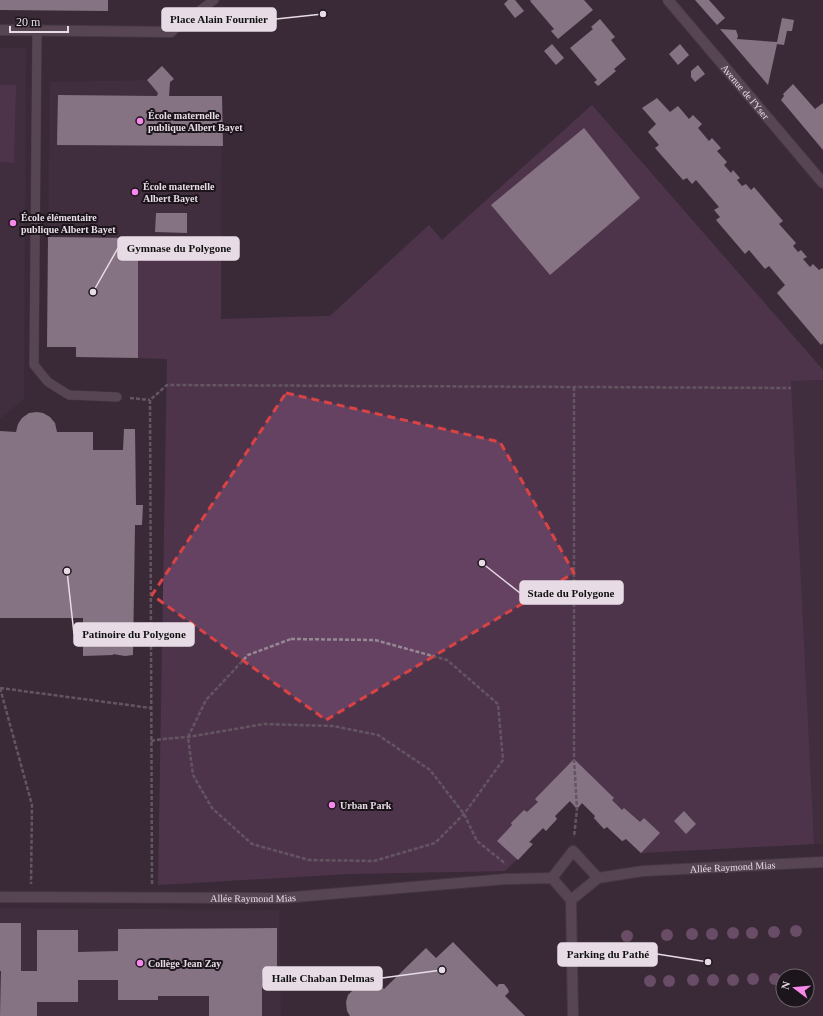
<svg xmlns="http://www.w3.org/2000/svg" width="823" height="1016" font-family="'Times New Roman',serif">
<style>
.built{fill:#473144}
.pitch{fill:#664262}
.building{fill:#e0cadd}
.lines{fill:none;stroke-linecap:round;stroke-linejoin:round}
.lane-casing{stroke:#544752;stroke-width:10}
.street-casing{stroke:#544752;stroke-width:12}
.path{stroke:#968994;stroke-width:2.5;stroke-dasharray:4 2;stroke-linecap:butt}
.lane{stroke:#7a6777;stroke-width:9}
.street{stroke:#7a6777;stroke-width:10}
.tree{fill:#a2759d}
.marked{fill:none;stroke:#d94344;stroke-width:3;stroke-dasharray:8 5;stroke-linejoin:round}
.poi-dot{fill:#f788ec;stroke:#1d151c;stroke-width:1.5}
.labels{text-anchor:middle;stroke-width:4;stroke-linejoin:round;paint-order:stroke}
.street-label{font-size:10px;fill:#e7dce5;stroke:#1d151c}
.poi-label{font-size:10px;font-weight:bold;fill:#e7dce5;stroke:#1d151c;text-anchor:start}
.leader{fill:none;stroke:#e7dce5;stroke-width:1.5}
.callout-dot{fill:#e7dce5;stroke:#1d151c;stroke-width:1.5}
.callout{fill:#e7dce5;stroke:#e7dce5;stroke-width:1.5}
.callout-label{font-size:11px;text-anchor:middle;font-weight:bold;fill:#111}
</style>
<rect width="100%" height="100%" fill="#3a2a38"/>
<path class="built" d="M0 48H26L24 399 0 419Z
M162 66 174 79 170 83V96H222L221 238 48 237 50 82 147 80Z
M823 380V844H814L791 381Z
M0 908 279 910 281 1016H0Z"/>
<path class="pitch" d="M0 85H16L14 163 0 162Z
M592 105 823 370V380L791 381 814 844 641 853 626 839 623 842 607 827 604 829 593 818 596 816 582 803 577 809 569 801 555 816 557 819 546 831 543 828 530 842 532 845 505 871 348 874 158 885 167 359 138 358V238H221V319L330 316 429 225 442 240Z"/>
<path class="building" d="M0 0H108V11L0 10Z
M508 0H515L524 11 515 18 504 4Z
M531 0H584L593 10 558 39 551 31 554 29 530 1Z
M695 0H709L725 18 717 25Z
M782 18 794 20 792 31H787L784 45 777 44 768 85 720 29 736 30 738 36 737 39 777 42Z
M600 19 615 37 611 40 626 59 614 69 616 71 598 86 594 82 597 80 570 48 593 29 591 27Z
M552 44 564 58 556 65 544 51Z
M680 44 689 55 678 65 669 54Z
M698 65 705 74 695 82 691 77V71Z
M162 66 174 79 170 82 169 96H222L223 146 57 145 58 95 157 96 158 93 147 80Z
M793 84 815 109 823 103V150L781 100 784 96 783 94Z
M657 98 670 112 678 106 689 119 693 115 702 124 698 128 709 141 712 138 721 148 717 151 727 162 724 165 731 173 733 170 740 178 737 180 742 186 746 184 751 190 754 187 783 221 779 224 796 243 793 246 798 252 801 250 807 257 803 259 810 267 813 264 819 270 822 268 823 269V343L821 345 777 293 785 285 769 266 765 269 749 250 745 254 716 220 720 217 714 210 719 207 696 180 692 184 687 178 683 180 655 148 659 145 648 132 656 124 642 108Z
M584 128 640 198 550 275 491 205Z
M156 213H187V233L155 232Z
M48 237 138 238V358L76 357V347H47Z
M37 412 43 413 50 417 55 423 57 432H93V450H123L124 429H135L136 505H143L142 525H135L133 655 125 656 113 654V655L83 656V618H0V431L16 432 18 424 22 418 29 413Z
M574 759 614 798 612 800 622 810 624 808 640 822 644 818 660 833 641 853 626 839 622 841 607 827 604 829 594 818 595 816 582 803 577 809 570 801 555 816 557 819 546 831 543 828 529 842 533 844 518 860 497 841 512 825 511 823 524 810 527 812 538 802 535 799Z
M684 811 696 824 686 834 674 821Z
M0 923H21V971H37V930H78V952L118 951V929L277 928V977H262V1016H209V996H158V1000H118V980H78V1002H37V1016H0L1 971H0Z
M453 942 497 987 499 984H504L508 989 509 992 505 996 525 1016H350L347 1011 346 1002 348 995 356 987 364 983H371L379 985 384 989 426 948 436 958Z"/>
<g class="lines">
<g class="lane-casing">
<path id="lane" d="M37 32 34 365 48 382 69 395 117 397
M171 32 214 0"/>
</g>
<g class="street-casing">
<g id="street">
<path id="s1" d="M668 0 823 183"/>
<path d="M0 30 171 32"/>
<path d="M552 878 573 851 598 878"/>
<path id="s2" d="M0 897 283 898 506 879 552 878 571 900 598 878 643 871 823 862"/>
<path d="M571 900 573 1016"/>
</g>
</g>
<path class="path" d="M574 387V759L577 809 574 837
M130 398 150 400
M291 639 375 640 447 660 498 704 503 760 464 814 435 843 374 861 309 860 252 844 212 808 193 775 188 737 206 700 248 655Z
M0 688 32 805 31 884
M0 688 151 708
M151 741 162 739 188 737 264 724 333 726 378 735 430 770 464 814 477 841 506 864
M152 884 150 400 167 385 791 388"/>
<use href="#lane" class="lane"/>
<use href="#street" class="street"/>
</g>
<g class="tree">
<circle cx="796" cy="931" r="6"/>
<circle cx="774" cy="932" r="6"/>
<circle cx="733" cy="933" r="6"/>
<circle cx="752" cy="933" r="6"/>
<circle cx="692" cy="934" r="6"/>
<circle cx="712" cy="934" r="6"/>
<circle cx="667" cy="935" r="6"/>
<circle cx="627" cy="936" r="6"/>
<circle cx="753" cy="979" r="6"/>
<circle cx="775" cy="979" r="6"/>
<circle cx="693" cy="980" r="6"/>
<circle cx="713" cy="980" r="6"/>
<circle cx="733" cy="980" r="6"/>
<circle cx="650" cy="981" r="6"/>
<circle cx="669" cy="981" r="6"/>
</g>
<path d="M0 0H823V1016H0ZM286 393 500 442 574 573 326 720 152 595Z" fill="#3a2a38" fill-opacity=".55" fill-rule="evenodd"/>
<path class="marked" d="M286 393 500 442 574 573 326 720 152 595Z"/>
<g class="poi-dot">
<circle cx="140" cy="121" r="4"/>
<circle cx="135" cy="192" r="4"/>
<circle cx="13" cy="223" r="4"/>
<circle cx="332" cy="805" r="4"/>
<circle cx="140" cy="963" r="4"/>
</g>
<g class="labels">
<g class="street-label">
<text dy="4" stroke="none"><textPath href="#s1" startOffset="120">Avenue de l'Yser</textPath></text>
<text dy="4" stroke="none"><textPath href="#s2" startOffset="752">Allée Raymond Mias</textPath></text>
<text dy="4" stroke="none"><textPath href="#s2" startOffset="253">Allée Raymond Mias</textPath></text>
</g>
<g class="poi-label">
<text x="148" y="119">École maternelle<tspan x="148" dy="12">publique Albert Bayet</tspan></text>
<text x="143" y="190">École maternelle<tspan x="143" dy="12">Albert Bayet</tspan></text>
<text x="21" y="221">École élémentaire<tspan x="21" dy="12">publique Albert Bayet</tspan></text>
<text x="340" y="809">Urban Park</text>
<text x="148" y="967">Collège Jean Zay</text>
</g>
</g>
<path class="leader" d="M323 14L276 19M93 292L118 248M482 563L520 593M67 571L74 634M708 962L657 954M442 970L382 978"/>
<g class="callout-dot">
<circle cx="323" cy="14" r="4"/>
<circle cx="93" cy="292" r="4"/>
<circle cx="482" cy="563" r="4"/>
<circle cx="67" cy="571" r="4"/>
<circle cx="708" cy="962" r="4"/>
<circle cx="442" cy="970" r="4"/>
</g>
<g class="callout">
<rect x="162" y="8" width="114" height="23" rx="4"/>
<rect x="118" y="237" width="121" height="23" rx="4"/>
<rect x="520" y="581" width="103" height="23" rx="4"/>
<rect x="74" y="623" width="120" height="23" rx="4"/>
<rect x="558" y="943" width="99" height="23" rx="4"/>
<rect x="263" y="967" width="119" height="23" rx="4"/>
</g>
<g class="callout-label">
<text x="219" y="23">Place Alain Fournier</text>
<text x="179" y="252">Gymnase du Polygone</text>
<text x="571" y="597">Stade du Polygone</text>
<text x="134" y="638">Patinoire du Polygone</text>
<text x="608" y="958">Parking du Pathé</text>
<text x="323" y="982">Halle Chaban Delmas</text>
</g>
<g transform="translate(795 988) rotate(286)"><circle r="19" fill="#1d151c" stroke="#6e656c"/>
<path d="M0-3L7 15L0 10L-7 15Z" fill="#f788ec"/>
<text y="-6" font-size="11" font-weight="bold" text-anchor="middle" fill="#e7dce5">N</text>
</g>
<path d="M10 26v6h58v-6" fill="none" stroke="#e7dce5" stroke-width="2"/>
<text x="16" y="26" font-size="12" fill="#e7dce5" stroke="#1d151c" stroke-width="3" paint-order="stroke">20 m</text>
</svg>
